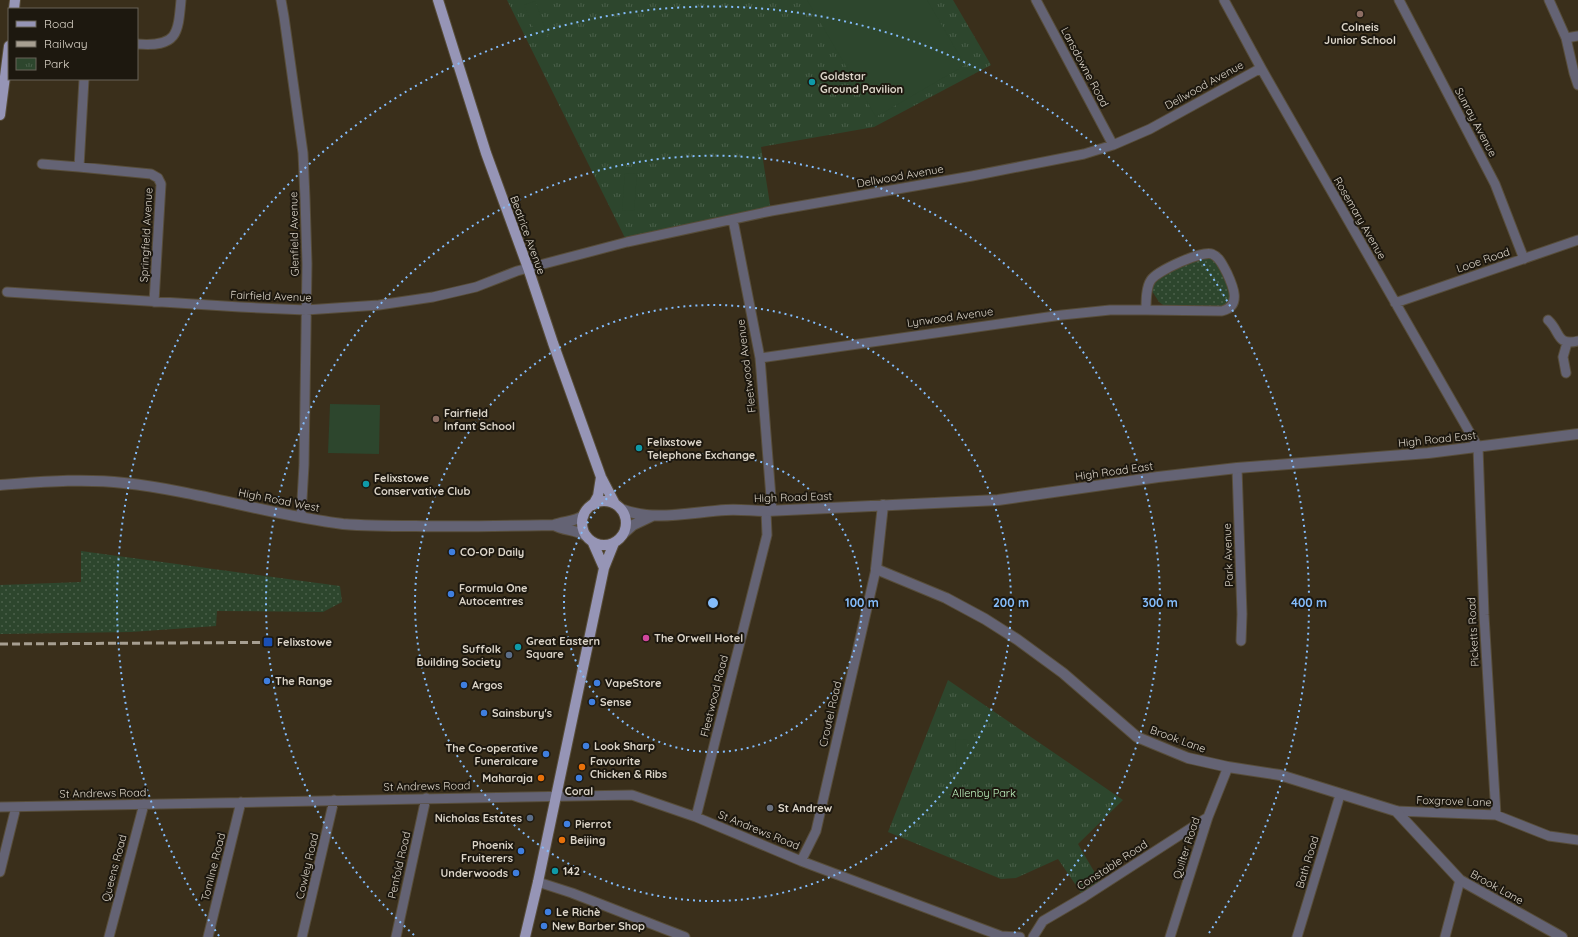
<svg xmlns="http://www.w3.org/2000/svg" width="1578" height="937" font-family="Quicksand,sans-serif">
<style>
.grass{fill:url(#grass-dots)}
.park{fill:url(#park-tufts)}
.pitch{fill:#2d462d}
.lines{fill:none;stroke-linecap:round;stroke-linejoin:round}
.minor-casing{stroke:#574d3a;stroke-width:11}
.tertiary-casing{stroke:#574d3a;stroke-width:12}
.primary-casing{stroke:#574d3a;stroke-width:12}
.minor{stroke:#646374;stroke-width:9}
.tertiary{stroke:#646374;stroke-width:10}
.primary{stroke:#9695b6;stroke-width:10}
.rail{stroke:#a79f91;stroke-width:3;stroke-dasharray:8 4;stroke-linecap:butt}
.ring{fill:none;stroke:#84bcfb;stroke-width:2;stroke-dasharray:2 4}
.education-dot{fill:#8d6e63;stroke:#1d180f;stroke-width:1.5}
.culture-dot{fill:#0f9aa8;stroke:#1d180f;stroke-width:1.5}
.shop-dot{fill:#3f7fe0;stroke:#1d180f;stroke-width:1.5}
.hotel-dot{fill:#d1479c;stroke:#1d180f;stroke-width:1.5}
.transit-dot{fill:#1a4fb4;stroke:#1d180f;stroke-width:1.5}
.service-dot{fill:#5c6f8a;stroke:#1d180f;stroke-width:1.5}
.food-dot{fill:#e8710a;stroke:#1d180f;stroke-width:1.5}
.worship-dot{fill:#6b7280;stroke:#1d180f;stroke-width:1.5}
.labels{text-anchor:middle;stroke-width:4;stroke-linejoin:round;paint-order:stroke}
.poi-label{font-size:11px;font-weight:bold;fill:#dbd4c8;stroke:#1d180f;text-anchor:start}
.street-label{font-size:11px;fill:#dbd4c8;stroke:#1d180f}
.park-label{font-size:11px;fill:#bff3bf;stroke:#1d180f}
.centre{fill:#84bcfb;stroke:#1d180f;stroke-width:2}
.ring-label{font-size:12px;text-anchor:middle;font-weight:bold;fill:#84bcfb;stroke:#1d180f;stroke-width:4;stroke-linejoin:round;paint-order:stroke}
</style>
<defs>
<pattern id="grass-dots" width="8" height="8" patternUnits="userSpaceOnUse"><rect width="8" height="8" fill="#2d462d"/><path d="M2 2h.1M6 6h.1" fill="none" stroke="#4b604a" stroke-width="1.8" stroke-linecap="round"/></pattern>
<pattern id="park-tufts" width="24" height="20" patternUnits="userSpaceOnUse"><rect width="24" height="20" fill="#2d462d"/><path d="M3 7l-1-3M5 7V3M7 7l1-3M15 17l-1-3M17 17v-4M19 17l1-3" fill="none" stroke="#4b604a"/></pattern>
</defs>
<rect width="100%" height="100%" fill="#3a2f1b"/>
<path class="grass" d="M1200 257 1214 259 1231 289 1229 301 1223 308 1166 307 1159 302 1152 291 1156 280Z
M81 551 340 586 342 602 323 612 217 611 216 626 131 632 0 634V585L81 582Z"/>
<path class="park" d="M507 0H953L991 65 874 127 761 147 771 211 627 242Z
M948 680 1123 800 1078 844 1102 885 1084 897 1058 859 1016 878 1001 879 888 832Z"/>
<path class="pitch" d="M807 0H927L965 65 876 117Z
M535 1 548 36 538 40 524 5Z
M625 173 637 174 634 211 622 210Z
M330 404 380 405 379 454 328 453Z
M967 739 971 784 958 785 955 740Z"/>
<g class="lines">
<g class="minor-casing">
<path id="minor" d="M281 0 284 17 303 153 305 198 307 264 304 465 301 517
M1036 0 1113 145
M1224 0 1261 68 1478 447 1484 615 1496 815
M1399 0 1495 184 1524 259
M1549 0 1566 38 1574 73 1578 85
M1566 38 1578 36
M137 44C177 47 178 35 181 0
M84 79 79 167 151 174 158 178 161 184 154 302
M42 164 79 167
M733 220 760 358 772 510
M7 292 240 307 306 310 379 305 433 297 476 287 517 271 627 242 771 211 972 176 1084 154 1113 145 1150 129 1261 68
M1395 303 1578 240
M1548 320C1561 332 1556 346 1578 341
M760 358 1062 315 1110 310H1146C1146 301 1146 287 1151 280 1157 271 1202 250 1212 254 1220 257 1223 266 1227 273 1233 286 1242 306 1222 311L1146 310
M1566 373 1563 357 1567 343
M1237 468 1242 614 1241 641
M0 807 632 795 696 817 801 861 1001 936 1020 937
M1396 811 1496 815 1549 836 1578 840
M696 817 767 535 766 511
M801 861 816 831 876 569
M0 872 16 807
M538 882 572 893 685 937
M109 937 144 804
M208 937 241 802
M302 937 334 800
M396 937 426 798
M1033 937 1043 921 1084 897 1208 817
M1170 937 1208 817 1228 767
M1297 937 1340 795
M1445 937 1460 880"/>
</g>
<g class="tertiary-casing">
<path id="tertiary" d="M0 485C41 482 83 478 124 483 198 491 269 515 343 524 367 526 391 526 416 526 462 527 508 526 554 525 564 521 576 522 584 515
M883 505 876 569 946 598 985 619 1018 640 1063 673 1137 737 1188 758 1228 767 1280 775 1396 811 1460 880 1562 937
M621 509C653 522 692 512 726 510 739 509 753 511 766 511L998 500 1158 477 1237 468 1428 453 1578 434
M554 525C564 531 576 529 586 536
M624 533 633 525 652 516"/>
</g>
<g class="primary-casing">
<path id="primary" d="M438 0 486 153 528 268 553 343 601 477 615 504
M14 9 15 0
M0 115 9 46
M582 523a22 22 0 1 1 44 0a22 22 0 1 1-44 0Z
M593 505 598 496 601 477
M593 543 604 568
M525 937 538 882 604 568 614 543"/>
</g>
<use href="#minor" class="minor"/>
<use href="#tertiary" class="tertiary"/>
<use href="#primary" class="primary"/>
<path class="rail" d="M0 644 326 642"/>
</g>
<g class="ring">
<circle cx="713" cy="603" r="149"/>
<circle cx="713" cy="603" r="298"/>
<path d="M414 935A447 447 0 1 1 1012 935"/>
<path d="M219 936A596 596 0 1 1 1207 936"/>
</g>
<g class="education-dot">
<circle cx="1360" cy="14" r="4"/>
<circle cx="436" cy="419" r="4"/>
</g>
<g class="culture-dot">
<circle cx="812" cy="82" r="4"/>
<circle cx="639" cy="448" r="4"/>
<circle cx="366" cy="484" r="4"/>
<circle cx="518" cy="647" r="4"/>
<circle cx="555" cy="871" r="4"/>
</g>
<g class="shop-dot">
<circle cx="452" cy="552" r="4"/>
<circle cx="451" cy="594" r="4"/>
<circle cx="267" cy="681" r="4"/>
<circle cx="597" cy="683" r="4"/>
<circle cx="464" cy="685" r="4"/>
<circle cx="592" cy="702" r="4"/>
<circle cx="484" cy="713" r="4"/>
<circle cx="586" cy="746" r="4"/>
<circle cx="546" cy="754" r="4"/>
<circle cx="579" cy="778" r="4"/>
<circle cx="567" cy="824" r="4"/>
<circle cx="521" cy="851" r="4"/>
<circle cx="516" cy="873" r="4"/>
<circle cx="548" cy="912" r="4"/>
<circle cx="544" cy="926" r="4"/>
</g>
<circle class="hotel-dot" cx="646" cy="638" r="4"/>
<rect class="transit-dot" x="263" y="637" width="10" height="10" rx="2"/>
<g class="service-dot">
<circle cx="509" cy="655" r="4"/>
<circle cx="530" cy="818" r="4"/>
</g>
<g class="food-dot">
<circle cx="582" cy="767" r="4"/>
<circle cx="541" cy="778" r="4"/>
<circle cx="562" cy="840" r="4"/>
</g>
<circle class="worship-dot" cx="770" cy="808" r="4"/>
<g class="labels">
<g class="poi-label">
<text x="1360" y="31" text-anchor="middle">Colneis<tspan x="1360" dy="13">Junior School</tspan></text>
<text x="820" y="80">Goldstar<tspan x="820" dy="13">Ground Pavilion</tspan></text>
<text x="444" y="417">Fairfield<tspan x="444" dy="13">Infant School</tspan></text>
<text x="647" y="446">Felixstowe<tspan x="647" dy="13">Telephone Exchange</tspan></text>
<text x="374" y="482">Felixstowe<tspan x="374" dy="13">Conservative Club</tspan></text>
<text x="460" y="556">CO-OP Daily</text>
<text x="459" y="592">Formula One<tspan x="459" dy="13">Autocentres</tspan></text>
<text x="654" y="642">The Orwell Hotel</text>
<text x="526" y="645">Great Eastern<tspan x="526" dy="13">Square</tspan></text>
<text x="277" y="646">Felixstowe</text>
<text x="501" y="653" text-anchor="end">Suffolk<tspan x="501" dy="13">Building Society</tspan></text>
<text x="275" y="685">The Range</text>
<text x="605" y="687">VapeStore</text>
<text x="472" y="689">Argos</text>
<text x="600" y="706">Sense</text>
<text x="492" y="717">Sainsbury's</text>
<text x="594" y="750">Look Sharp</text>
<text x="538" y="752" text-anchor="end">The Co-operative<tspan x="538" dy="13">Funeralcare</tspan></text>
<text x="590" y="765">Favourite<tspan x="590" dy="13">Chicken &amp; Ribs</tspan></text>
<text x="533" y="782" text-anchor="end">Maharaja</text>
<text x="579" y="795" text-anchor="middle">Coral</text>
<text x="778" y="812">St Andrew</text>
<text x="522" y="822" text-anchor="end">Nicholas Estates</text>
<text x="575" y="828">Pierrot</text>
<text x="570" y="844">Beijing</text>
<text x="513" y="849" text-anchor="end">Phoenix<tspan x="513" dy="13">Fruiterers</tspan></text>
<text x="563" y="875">142</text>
<text x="508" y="877" text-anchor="end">Underwoods</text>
<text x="556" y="916">Le Richè</text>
<text x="552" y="930">New Barber Shop</text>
</g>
<g class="street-label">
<text transform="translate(1085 67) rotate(62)" y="4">Lansdowne Road</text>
<text transform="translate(1204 85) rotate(-29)" y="4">Dellwood Avenue</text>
<text transform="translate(1476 122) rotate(62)" y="4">Sunray Avenue</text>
<text transform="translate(900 176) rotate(-10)" y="4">Dellwood Avenue</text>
<text transform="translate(1360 218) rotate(60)" y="4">Rosemary Avenue</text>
<text transform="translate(294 234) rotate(-91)" y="4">Glenfield Avenue</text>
<text transform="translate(146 235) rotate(-87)" y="4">Springfield Avenue</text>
<text transform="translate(528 235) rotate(70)" y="4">Beatrice Avenue</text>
<text transform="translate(1483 260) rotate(-19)" y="4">Looe Road</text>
<text transform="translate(271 296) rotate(2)" y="4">Fairfield Avenue</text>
<text transform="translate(950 317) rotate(-8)" y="4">Lynwood Avenue</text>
<text transform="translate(746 366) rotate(-97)" y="4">Fleetwood Avenue</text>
<text transform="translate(1437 439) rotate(-6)" y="4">High Road East</text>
<text transform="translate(1114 471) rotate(-8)" y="4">High Road East</text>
<text transform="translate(793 497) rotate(-2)" y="4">High Road East</text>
<text transform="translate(279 500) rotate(11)" y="4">High Road West</text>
<text transform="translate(1228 555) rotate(-92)" y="4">Park Avenue</text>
<text transform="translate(1473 632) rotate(-93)" y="4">Picketts Road</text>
<text transform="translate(714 696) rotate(-76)" y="4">Fleetwood Road</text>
<text transform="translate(830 714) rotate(-77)" y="4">Croutel Road</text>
<text transform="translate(1178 739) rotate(20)" y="4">Brook Lane</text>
<text transform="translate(427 786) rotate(-1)" y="4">St Andrews Road</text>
<text transform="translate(103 793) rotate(-1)" y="4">St Andrews Road</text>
<text transform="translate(1454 801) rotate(2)" y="4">Foxgrove Lane</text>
<text transform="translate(759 830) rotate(22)" y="4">St Andrews Road</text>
<text transform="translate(1186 848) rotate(-72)" y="4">Quilter Road</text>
<text transform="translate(1307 862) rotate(-73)" y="4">Bath Road</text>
<text transform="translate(399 865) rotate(-77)" y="4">Penfold Road</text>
<text transform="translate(1112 865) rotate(-33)" y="4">Constable Road</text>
<text transform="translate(307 866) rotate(-77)" y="4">Cowley Road</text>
<text transform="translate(213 867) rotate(-76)" y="4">Tomline Road</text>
<text transform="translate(114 868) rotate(-75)" y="4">Queens Road</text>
<text transform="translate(1497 887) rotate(29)" y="4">Brook Lane</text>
</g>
<g class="park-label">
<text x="984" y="797">Allenby Park</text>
</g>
</g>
<circle cx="713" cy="603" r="6" class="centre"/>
<g class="ring-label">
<text x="862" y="607">100 m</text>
<text x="1011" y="607">200 m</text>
<text x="1160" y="607">300 m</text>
<text x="1309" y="607">400 m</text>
</g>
<rect x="8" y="8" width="130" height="72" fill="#1d180f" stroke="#696359"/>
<rect x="16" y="21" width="20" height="6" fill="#9695b6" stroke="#696359"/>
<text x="44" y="28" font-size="12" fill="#dbd4c8">Road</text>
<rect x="16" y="41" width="20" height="6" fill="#a79f91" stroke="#696359"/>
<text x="44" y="48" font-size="12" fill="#dbd4c8">Railway</text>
<rect x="16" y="58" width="20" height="12" fill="url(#park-tufts)" stroke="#696359"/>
<text x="44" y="68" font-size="12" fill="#dbd4c8">Park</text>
</svg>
